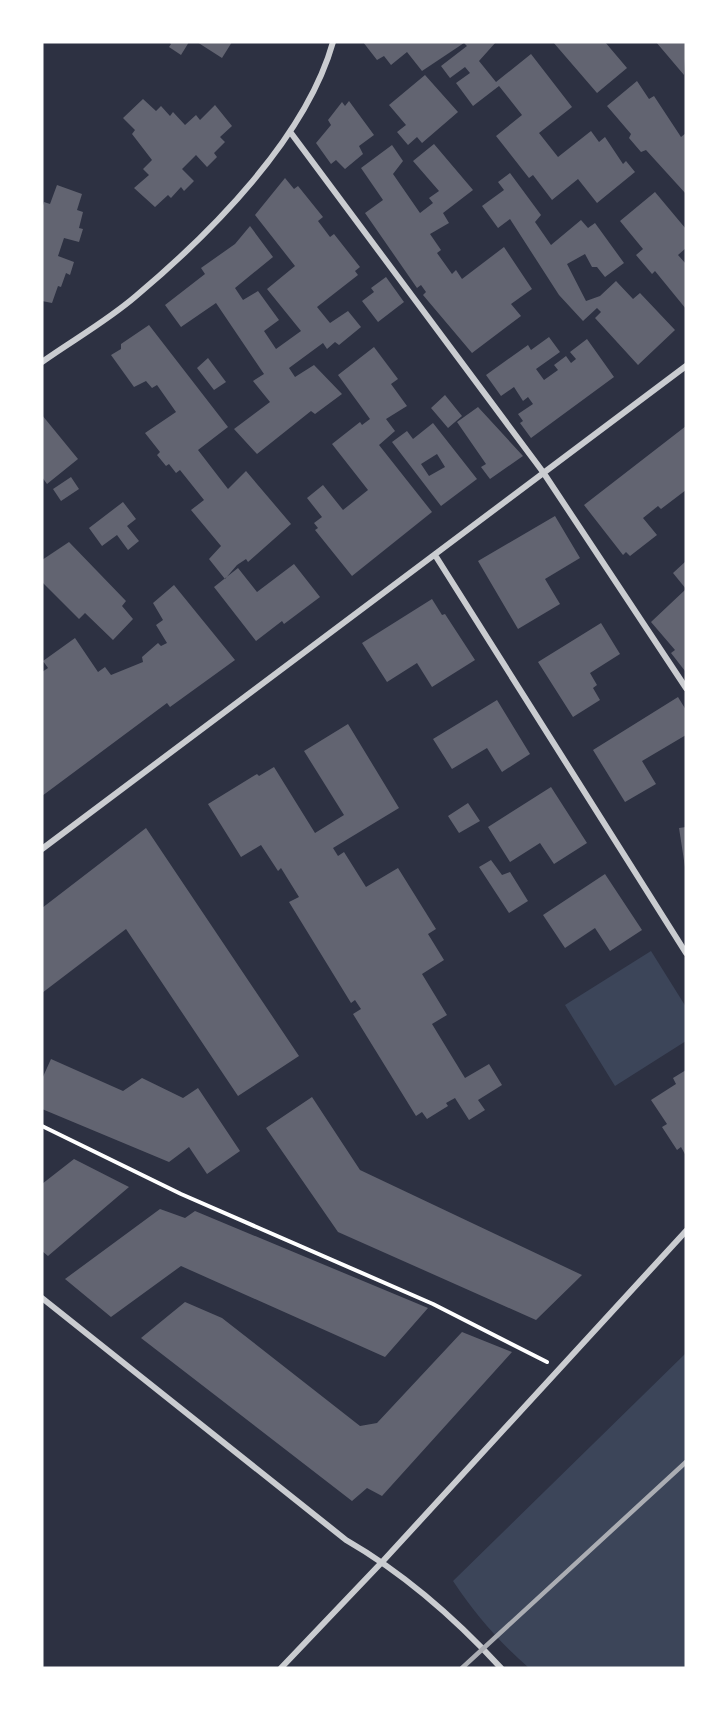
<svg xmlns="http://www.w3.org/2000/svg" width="728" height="1710" font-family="'Titillium Web',sans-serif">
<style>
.green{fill:#3c4559}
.building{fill:#626471;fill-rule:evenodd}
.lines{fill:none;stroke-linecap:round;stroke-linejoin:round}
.path{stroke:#fff;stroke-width:4}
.minor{stroke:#caccd0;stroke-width:6}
.rail{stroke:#abadb3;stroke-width:4.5}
</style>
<rect width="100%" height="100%" fill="#2d3142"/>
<path class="green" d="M651 951 686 1007V1041L615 1086 565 1005Z
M686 1353V1668H529C499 1642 475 1614 453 1581Z"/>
<path class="building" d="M169 42H189L181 55 169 47 171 44Z
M197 42H232L222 58Z
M363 42H496L479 61 496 82 531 54 572 107 539 133 558 157 591 131 599 142 605 137 623 164 626 161 635 172 597 203 578 179 552 200 533 175 529 178 496 136 522 115 499 86 473 106 456 83 470 73 465 67 450 78 441 66 467 46 464 43 422 71 407 52 391 65 384 56 377 60Z
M553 42H605L627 68 597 93Z
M656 42H686L684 75Z
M425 75 458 112 422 143 417 137 408 145 397 132 406 125 389 105Z
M637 81 649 99 654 96 681 137 686 133V194L646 150 641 152 629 138 631 134 607 106Z
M143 99 156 111 161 106 170 116 173 112 185 125 196 115 200 120 215 105 232 126 220 137 225 142 214 153 217 157 207 167 196 155 182 169 194 181 184 191 181 187 171 198 168 195 155 207 134 188 149 175 143 169 152 160 132 134 135 130 123 118Z
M349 101 374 135 359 146 363 154 345 169 336 160 331 164 316 143 331 125 328 120 342 102 345 106Z
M434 144 473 190 443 213 449 223 430 234 441 250 437 253 452 274 456 270 462 279 504 247 532 289 511 304 521 316 472 353 423 295 426 292 421 285 417 288 365 213 383 200 361 168 392 145 403 161 393 174 420 213 433 203 429 198 439 191 413 161Z
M510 173 541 215 535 222 551 245 581 220 588 228 595 223 624 263 605 277 597 267H592L585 254 567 264 586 301 600 296 616 281 633 299 640 293 675 330 638 365 595 318 601 312 597 308 583 321 559 295 510 219 498 228 482 206 504 190 498 182Z
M285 178 294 189 298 186 323 217 318 221 330 237 334 234 360 267 355 271 358 275 317 307 330 323 348 311 361 327 339 345 335 342 327 349 323 343 289 368 295 377 314 365 342 394 315 414 311 411 257 454 234 429 270 402 253 381 264 374 216 303 181 327 165 305 205 274 201 268 235 244 250 226 273 257 235 288 243 300 258 291 279 320 264 331 276 349 301 331 267 289 295 266 255 215Z
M57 185 82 194 77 210 83 212 79 228 83 229 79 242 64 238 58 256 74 262 70 275 66 273 61 287 58 286 52 303 42 301V209L44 202 50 204Z
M655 192 686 229V248L678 255 686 264V309L655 271 652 274 636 255 643 249 620 221Z
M386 277 404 302 378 322 362 301 374 292 371 288Z
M149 325 228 427 198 450 228 489 246 471 291 524 248 562 246 559 237 565 225 579 209 559 221 546 191 510 204 500 180 470 176 473 169 464 166 466 157 455 160 452 145 433 176 412 157 385 152 388 146 381 134 387 111 355 121 349V344Z
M549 337 560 352 536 369 544 380 558 370 554 365 566 356 571 363 576 359 570 352 587 339 614 377 531 438 520 423 523 421 518 414 533 404 528 397 523 401 514 387 501 396 486 375 528 345 531 350Z
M374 347 398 379 391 384 407 406 386 419 395 431 379 445 432 512 352 576 315 530 318 528 314 523 322 517 307 498 323 485 343 510 368 490 332 444 360 422 362 425 370 419 338 375Z
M208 358 226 382 214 390 197 368Z
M445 395 462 416 448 428 431 408Z
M478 407 523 456 490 479 481 467 486 464 457 422Z
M42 415 78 459 47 484 42 477Z
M433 423 477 479 441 506 392 442 407 431 413 439ZM437 454 445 467 429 476 421 464Z
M686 426V490L661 509 658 506 643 518 657 535 630 556 626 552 623 555 584 505Z
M71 477 79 489 61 501 53 489Z
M123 502 136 519 127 526 139 541 128 550 117 535 102 546 89 528Z
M555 516 580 558 545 579 560 604 518 629 478 561Z
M69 542 126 601 122 606 133 619 113 640 85 613 79 619 42 582V560Z
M686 561V670L685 671 671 653 675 650 651 622 686 589 673 573Z
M294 564 320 597 284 624 282 621 256 641 214 587 238 568 257 592Z
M174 585 235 660 170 707 167 703 42 796V672L48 668 43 661 75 638 98 672 105 667 111 675 143 662 142 657 158 643 161 646 167 643 156 625 163 620 153 603Z
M432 599 442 615 445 614 475 660 432 687 417 663 387 682 362 643Z
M601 623 620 654 590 673 597 685 593 688 600 700 573 717 538 662Z
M678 697 686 710V735L642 761 656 784 625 802 593 750Z
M497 700 530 754 502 772 487 748 452 769 433 739Z
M348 724 399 808 333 848 338 856 344 852 366 887 398 868 436 929 428 934 444 960 422 974 447 1015 432 1024 465 1078 489 1064 502 1085 478 1100 485 1110 469 1120 455 1098 446 1103 448 1106 427 1119 422 1112 416 1116 353 1014 361 1009 355 1000 351 1003 289 902 299 897 281 868 278 871 261 845 241 857 208 804 257 774 259 776 274 767 315 833 344 815 304 751Z
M551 787 587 843 554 864 540 843 510 862 488 827Z
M468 803 480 821 459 833 448 816Z
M686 827V867H685L679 828Z
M146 828 299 1056 238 1096 126 929 42 993V908Z
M491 860 502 875 510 872 528 901 509 913 479 867Z
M605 874 642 930 610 951 595 928 565 948 543 915Z
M51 1059 123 1091 142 1078 183 1098 198 1088 240 1151 207 1174 189 1147 169 1162 42 1109V1079Z
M686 1070V1156L681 1147 677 1150 662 1127 667 1124 651 1100 676 1084 673 1078Z
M312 1097 360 1170 582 1275 536 1320 338 1232 266 1128Z
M74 1159 129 1187 48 1256 42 1251V1184Z
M160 1209 185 1218 195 1211 428 1308 385 1357 181 1266 111 1317 65 1279Z
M185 1302 222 1318 360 1426 377 1423 462 1332 512 1352 382 1496 367 1488 352 1501 141 1338Z"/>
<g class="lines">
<path class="path" d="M42 1126 181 1194 433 1304 547 1362"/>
<path class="minor" d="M291 133 543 472 686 688
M42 362C73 340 107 321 136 296 211 233 306 138 333 42
M435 555 686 953
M42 849 686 366
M42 1298 346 1540C405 1574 455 1618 501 1668
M281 1668 383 1561 686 1231"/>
<path class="rail" d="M462 1668 686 1462"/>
</g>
<rect width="728" height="1710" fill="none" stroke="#ffffff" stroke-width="87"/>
</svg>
